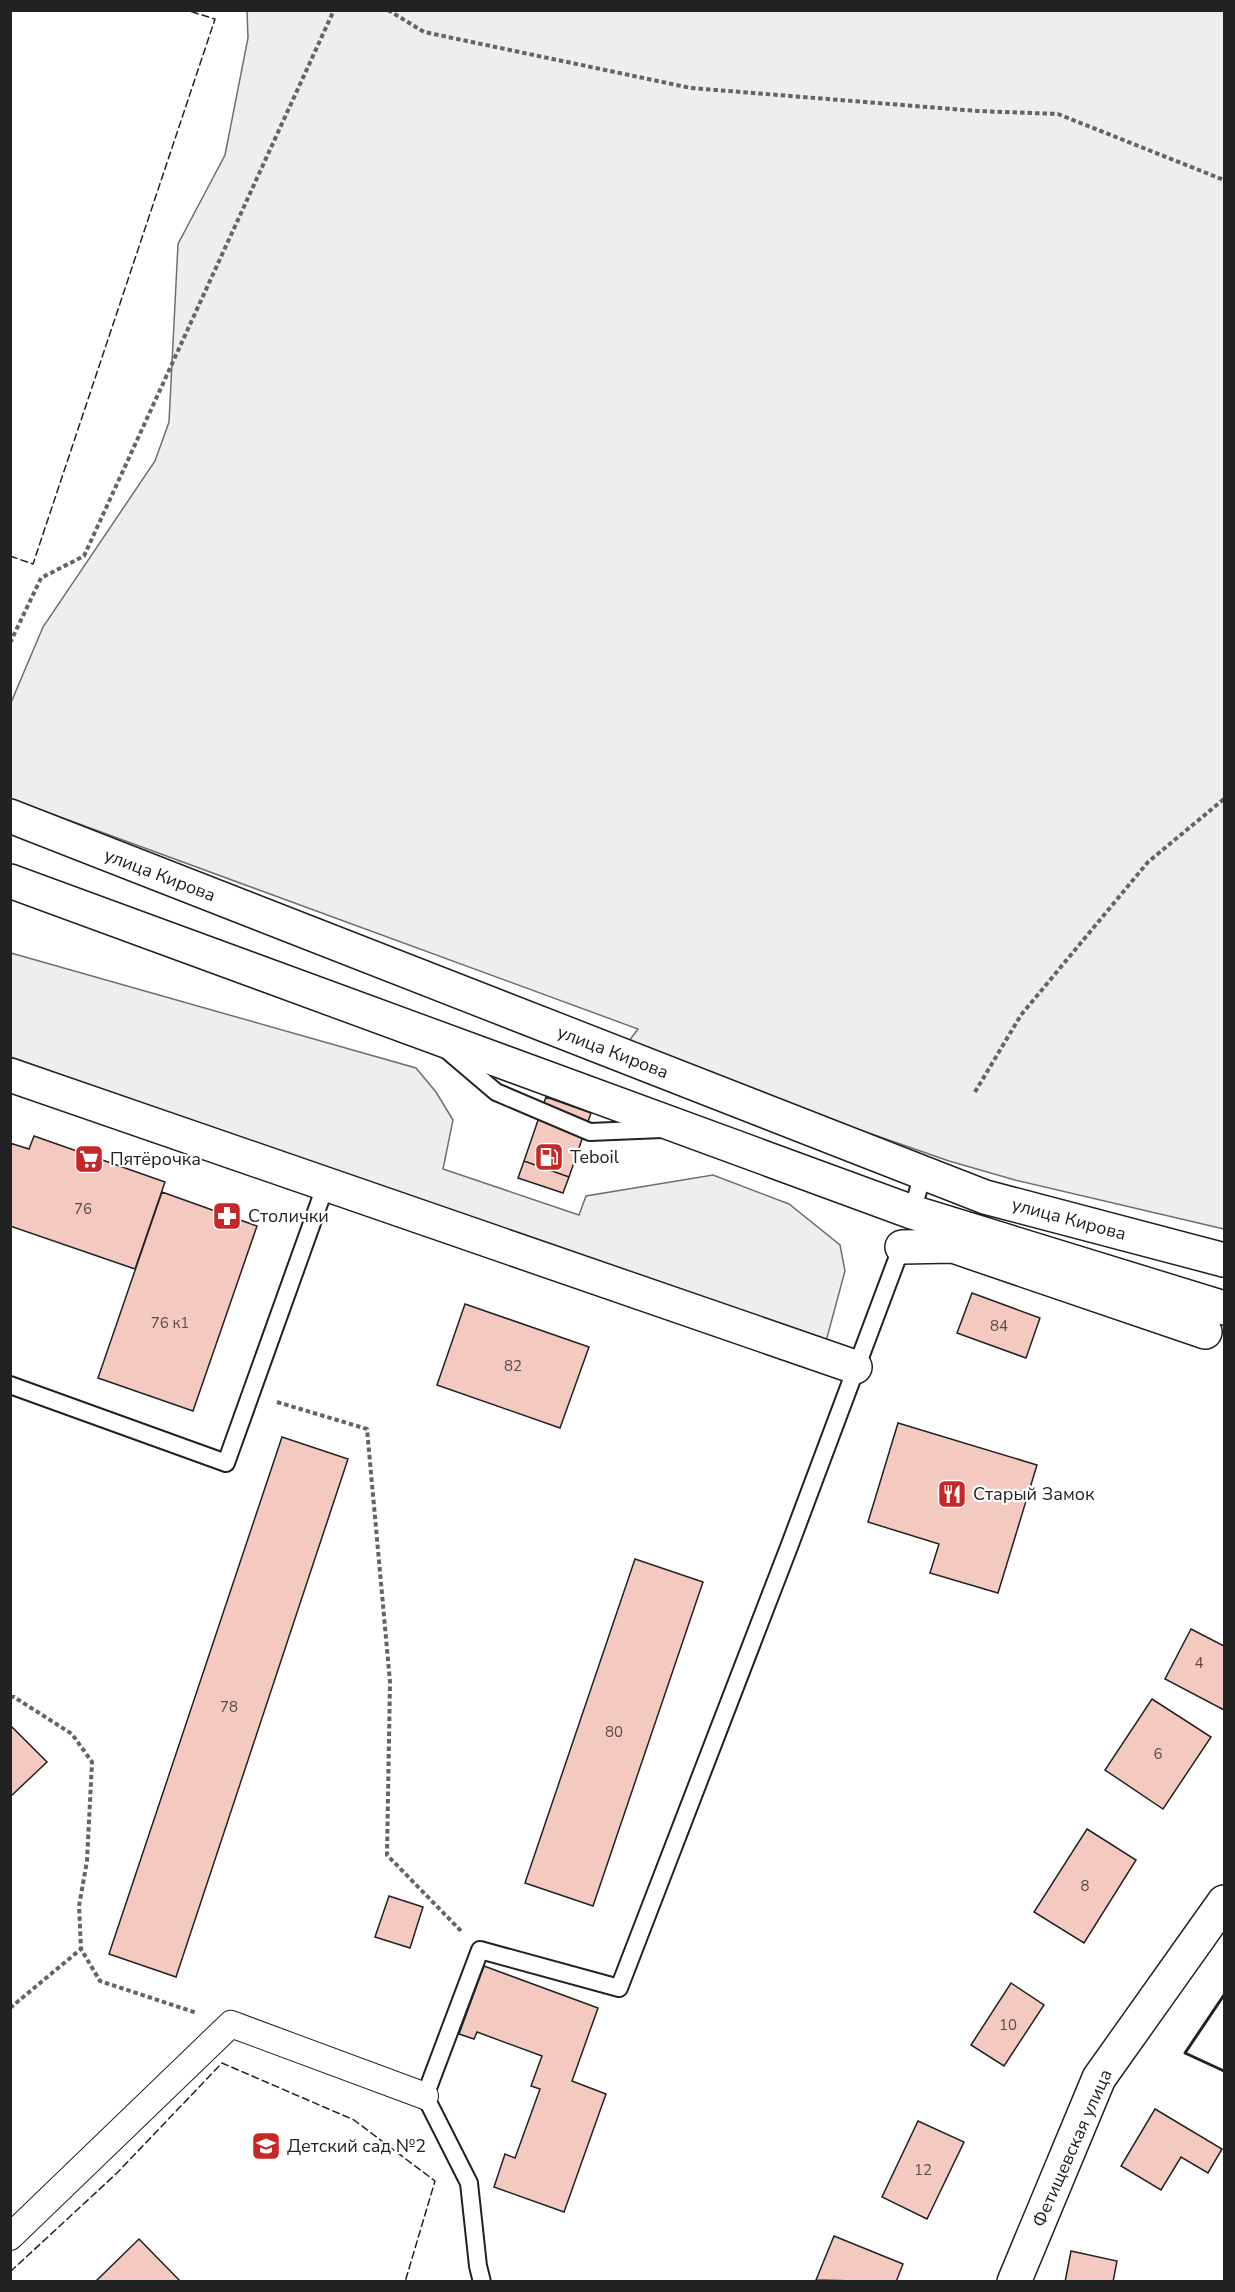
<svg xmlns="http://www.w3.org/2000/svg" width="1235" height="2292" font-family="'Nunito Sans',sans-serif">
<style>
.green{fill:#eee;stroke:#6f6f6f;stroke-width:1.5}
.building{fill:#f3c9c0;stroke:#222;stroke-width:1.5}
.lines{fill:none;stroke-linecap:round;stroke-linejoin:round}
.service-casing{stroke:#222;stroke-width:20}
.pedestrian-casing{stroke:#222;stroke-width:28}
.minor-casing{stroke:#222;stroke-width:36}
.primary-casing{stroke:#222;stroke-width:36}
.path{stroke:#646464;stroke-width:4;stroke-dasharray:4.5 3;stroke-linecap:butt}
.service{stroke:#fff;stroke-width:16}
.pedestrian{stroke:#fff;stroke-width:26}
.minor{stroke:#fff;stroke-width:33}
.primary{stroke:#fff;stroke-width:33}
.fence{stroke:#222;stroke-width:1.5;stroke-dasharray:8 3;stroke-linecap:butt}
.wall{stroke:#222;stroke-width:3}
.labels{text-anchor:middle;stroke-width:4.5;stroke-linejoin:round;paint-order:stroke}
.number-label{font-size:15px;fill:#564c4a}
.street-label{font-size:18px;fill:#222;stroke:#fff}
.poi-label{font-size:18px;fill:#222;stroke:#fff;text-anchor:start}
</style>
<rect width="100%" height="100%" fill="#fff"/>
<path class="green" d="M247 11H1224V1229L1015 1180 949 1161 639 1053 629 1041 638 1029 11 799 10 705 43 627 155 461 169 422 178 244 225 155 248 38Z
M11 953 416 1068 436 1092 453 1120 443 1169 579 1215 586 1196 713 1175 789 1204 840 1245 845 1271 825 1345 11 1057Z"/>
<path class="building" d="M546 1097 591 1113 569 1177 524 1161Z
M34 1136 165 1182 135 1269 10 1226V1143L29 1149Z
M524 1161 569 1177 563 1193 518 1178Z
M162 1192 257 1226 193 1411 98 1378Z
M972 1293 1040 1318 1026 1358 957 1333Z
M465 1304 589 1347 560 1428 437 1385Z
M898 1423 1037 1465 998 1593 930 1573 939 1544 868 1522Z
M282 1437 348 1459 176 1977 109 1954Z
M635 1559 703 1582 593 1906 525 1883Z
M1191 1629 1224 1646V1710L1165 1679Z
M1152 1699 1211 1737 1163 1809 1105 1770Z
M10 1725 47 1762 10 1797Z
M1087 1829 1136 1860 1084 1943 1034 1912Z
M389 1896 423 1907 410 1948 375 1937Z
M484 1966 598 2008 572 2081 606 2094 564 2212 494 2187 505 2154 515 2158 540 2089 531 2086 542 2056 477 2032 474 2039 459 2034Z
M1011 1983 1044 2005 1004 2066 971 2045Z
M1155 2109 1222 2149 1208 2173 1181 2157 1161 2190 1121 2166Z
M918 2121 964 2142 927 2219 882 2197Z
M834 2236 903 2264 896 2282 816 2280Z
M139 2239 181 2282H95Z
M1071 2251 1117 2261 1113 2282H1065Z"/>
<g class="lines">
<g class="service-casing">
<path id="service" d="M449 1052 496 1092 590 1132 662 1129
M910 1218 923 1174
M10 1385 226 1463 326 1184
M482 2282 478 2266 469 2183 425 2096 480 1950 619 1988 789 1547 903 1243"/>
</g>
<g class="pedestrian-casing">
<path id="pedestrian" d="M10 2237 231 2024 425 2096"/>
</g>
<g class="minor-casing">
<path id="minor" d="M10 1075 855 1367
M902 1247 953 1246 1205 1332
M1014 2282 1099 2078 1224 1902"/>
</g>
<g class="primary-casing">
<path id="primary" d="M10 816 985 1197 1224 1260
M10 881 912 1212 1224 1308"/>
</g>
<path class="path" d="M388 10 424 32 691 88 977 111 1058 114 1224 180
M10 643 41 578 84 556 334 10
M975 1092 1021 1015 1148 862 1224 799
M277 1402 367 1429 390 1682 387 1855 462 1932
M10 1697H14L72 1734 92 1762 87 1861 79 1906 81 1949 100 1981 197 2013
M10 2008 81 1949"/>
<use href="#service" class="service"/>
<use href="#pedestrian" class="pedestrian"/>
<use href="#minor" class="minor"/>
<use href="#primary" class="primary"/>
<path class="fence" d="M10 556 33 564 215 19 186 10
M10 2272 117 2173 222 2063 354 2120 435 2181 405 2282"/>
<path class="wall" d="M1224 1995 1185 2053 1224 2071"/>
</g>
<defs>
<g id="fuel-square" transform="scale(1.5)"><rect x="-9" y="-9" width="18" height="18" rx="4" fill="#c62828" stroke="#fff"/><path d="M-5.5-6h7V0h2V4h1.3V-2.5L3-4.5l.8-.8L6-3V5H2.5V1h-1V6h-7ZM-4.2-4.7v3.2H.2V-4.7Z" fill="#fff"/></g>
<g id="supermarket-square" transform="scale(1.5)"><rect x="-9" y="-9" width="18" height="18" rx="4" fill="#c62828" stroke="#fff"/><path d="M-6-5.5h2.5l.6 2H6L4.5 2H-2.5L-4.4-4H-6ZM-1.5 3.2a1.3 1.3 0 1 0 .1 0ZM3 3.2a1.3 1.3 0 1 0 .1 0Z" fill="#fff"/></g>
<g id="pharmacy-square" transform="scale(1.5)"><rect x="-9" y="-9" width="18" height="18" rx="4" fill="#c62828" stroke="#fff"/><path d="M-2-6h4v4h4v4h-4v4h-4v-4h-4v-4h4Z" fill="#fff"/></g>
<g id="restaurant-square" transform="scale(1.5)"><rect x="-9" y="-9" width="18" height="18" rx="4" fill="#c62828" stroke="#fff"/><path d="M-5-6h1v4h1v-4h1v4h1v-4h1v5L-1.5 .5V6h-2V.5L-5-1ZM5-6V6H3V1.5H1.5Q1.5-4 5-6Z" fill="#fff"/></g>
<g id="school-square" transform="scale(1.5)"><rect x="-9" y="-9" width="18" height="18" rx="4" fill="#c62828" stroke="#fff"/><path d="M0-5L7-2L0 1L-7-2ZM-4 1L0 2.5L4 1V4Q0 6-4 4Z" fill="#fff"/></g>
</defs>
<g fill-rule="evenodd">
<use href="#fuel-square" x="549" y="1157"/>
<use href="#supermarket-square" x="89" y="1159"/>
<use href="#pharmacy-square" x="227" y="1216"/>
<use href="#restaurant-square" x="952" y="1494"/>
<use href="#school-square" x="266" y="2146"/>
</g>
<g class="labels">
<g class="number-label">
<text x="83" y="1214">76</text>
<text x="170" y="1328">76 к1</text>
<text x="999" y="1331">84</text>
<text x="513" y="1371">82</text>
<text x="1199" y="1668">4</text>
<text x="229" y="1712">78</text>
<text x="614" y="1737">80</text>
<text x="1158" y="1759">6</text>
<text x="1085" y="1891">8</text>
<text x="1008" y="2030">10</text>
<text x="923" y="2175">12</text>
</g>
<g class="street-label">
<text transform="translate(160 875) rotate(21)" y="6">улица Кирова</text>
<text transform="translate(613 1052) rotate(21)" y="6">улица Кирова</text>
<text transform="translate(1069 1219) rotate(15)" y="6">улица Кирова</text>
<text transform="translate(1072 2148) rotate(-66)" y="6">Фетищевская улица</text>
</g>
<g class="poi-label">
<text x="570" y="1163">Teboil</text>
<text x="110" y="1165">Пятёрочка</text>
<text x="248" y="1222">Столички</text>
<text x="973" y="1500">Старый Замок</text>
<text x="287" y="2152">Детский сад №2</text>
</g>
</g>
<rect width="1235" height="2292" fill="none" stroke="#222222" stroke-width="24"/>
</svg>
